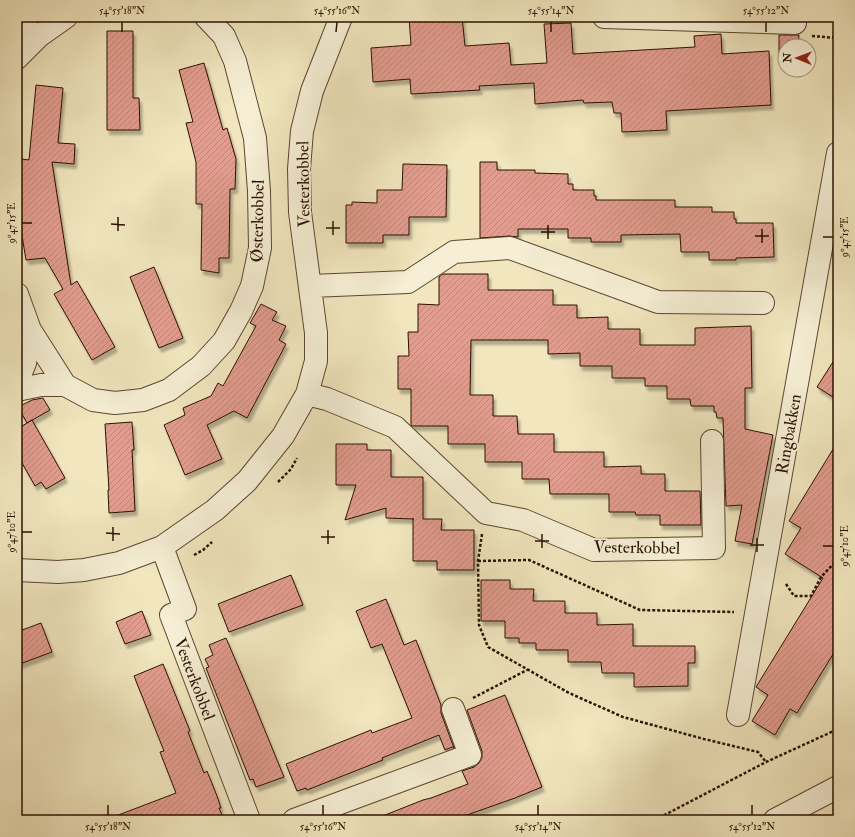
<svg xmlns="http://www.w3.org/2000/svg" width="855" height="837" font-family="'IM FELL Double Pica',serif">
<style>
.building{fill:url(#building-hatch);stroke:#2b1000;filter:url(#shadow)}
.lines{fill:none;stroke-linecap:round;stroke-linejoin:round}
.minor-casing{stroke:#5c4630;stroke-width:24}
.path{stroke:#2b1000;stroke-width:2.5;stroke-dasharray:3 2;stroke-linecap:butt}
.minor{stroke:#f6efd5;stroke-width:22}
.ticks{fill:none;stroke:#2b1000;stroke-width:1.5}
.labels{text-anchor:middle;stroke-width:4;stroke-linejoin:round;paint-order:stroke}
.street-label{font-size:17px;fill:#2b1000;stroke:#f6efd5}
.neatline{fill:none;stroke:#2b1000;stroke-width:1.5}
.ticks-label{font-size:10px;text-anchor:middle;fill:#2b1000}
</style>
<defs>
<pattern id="building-hatch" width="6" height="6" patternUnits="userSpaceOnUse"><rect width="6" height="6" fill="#e19d8f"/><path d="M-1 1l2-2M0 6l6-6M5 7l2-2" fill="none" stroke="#c1867a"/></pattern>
<filter id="shadow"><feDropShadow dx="2.5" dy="4.5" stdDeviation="1" flood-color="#0004"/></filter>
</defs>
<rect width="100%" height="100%" fill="#f1e6be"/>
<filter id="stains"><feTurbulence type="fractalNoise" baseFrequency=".005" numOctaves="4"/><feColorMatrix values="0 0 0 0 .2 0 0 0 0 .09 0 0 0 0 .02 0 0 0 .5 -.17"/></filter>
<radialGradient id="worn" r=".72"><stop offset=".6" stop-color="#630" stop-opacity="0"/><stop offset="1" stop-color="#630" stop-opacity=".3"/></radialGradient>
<path class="building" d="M409 17H462L465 46 509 43 511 65 547 63 544 24 571 23 573 54 695 47 694 36 721 34 722 54 769 51 771 105 666 111 667 130 622 132 621 113H614L612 102 584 103 583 100 535 104 534 83 479 86 480 90 411 94 410 79 373 82 371 48 411 45Z
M107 31H133V98H139L140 130H107Z
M779 35H799L798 46H785V54H779Z
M204 63 223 130 227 128 236 159 235 189H230L229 258H219V273L201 270 202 204H196V162L186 123 193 122 179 70Z
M36 85 63 88 58 143 75 144 74 164 52 162 71 285 77 281 115 347 92 360 54 294 63 289 45 258 26 260 17 205 22 159 29 160Z
M480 162H497V170H535V173L568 174V184H573V190H594V196H596V200H675V207H712V212H734V219H736V223H773L774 257 736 258V260H709V252H681L680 234 621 235V242H591V238H568V229H518V237L509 236 480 238Z
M403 164 447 165 446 217H409V235H383V243H346V205H352V202L377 203V190H402Z
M154 267 183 338 159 348 130 277Z
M443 274H488V290H553V305H577V318L608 317V329H640V345H695V328L751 326 752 388H745V429L773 435 752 544 735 541 742 505 726 506 723 418H717L716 412H714V406H691L690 399H667V386H645V378H612V366H580V353L548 354V340H471L470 395H493V416H517L518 434H554V452H604V467L641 466V474H665V491H700L701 525H660V515H636L635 512H609V494H550L549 479H522V462H485V444H448V426H412L411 425V389H398V356H409L408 332H418V304L439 305V277Z
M261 304 277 312 272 320 286 326 279 340 286 344 247 418 234 411 207 425 222 459 185 475 164 425 185 415 183 408 211 396 218 383 223 386 256 326 250 323Z
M838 354V400L817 387Z
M43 398 50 410 27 423 18 407 32 400Z
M32 420 65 478 46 489 41 482 35 486 17 454V429Z
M132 422 134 450H132L135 511 109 513 108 490H109L105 424Z
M838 441V646L797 713 790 709 775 735 752 721 768 695 756 687 823 578 785 554 801 528 789 521Z
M336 444H367V450H391V477H423V519H442L441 530H474V570H437V561H413V519H414L386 518V508L345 520 356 485H336Z
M291 575 303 605 229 632 218 604Z
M481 580H510V589H534L533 601H565V613H597V625L633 624V646H695V663H688V686L634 687V673H602L601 662H568V650H536V643H519V638H505V621H481Z
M386 599 404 645 416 640 441 705V713L454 748 452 747 445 750 439 735 382 758 383 760 307 790 306 788 297 791 286 764 371 730 372 733 412 718 382 644 371 648 356 611Z
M142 611 151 635 125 644 116 622Z
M41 623 52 652 17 665V632Z
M226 638 250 694 284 777 256 787 253 779 250 780 206 668 209 667 205 659 213 655 209 645Z
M163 664 190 731 188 732 204 773 207 771 217 796 221 808H219L224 820H109L108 819 176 793 160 752 164 751 134 676Z
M505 695 542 787 515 798 453 820H375V819L423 800 431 798 468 784 462 771 474 767 479 763 482 757V751L467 710Z"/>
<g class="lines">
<g class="minor-casing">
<path id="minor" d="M604 17 795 23
M17 25 39 36 66 17
M17 58 39 36
M311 286 408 282 454 252 510 248 658 302 763 303
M17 294 30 330 65 385
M17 383 25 363 30 330
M17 390 41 385H65L93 400 115 403 143 400 169 390 201 366 224 341 241 311 252 286 260 248 259 191 255 138 235 61 224 36 206 17
M307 394 327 399 395 427 486 513 523 520 594 550 714 548 712 441
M162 547 185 609 171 615 249 820
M17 570 58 572 84 570 119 563 162 547 215 510 247 481 283 436 307 394 316 361V333L300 212 299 169 302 131 312 91 341 17
M738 715 838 153
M294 820 470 755 453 709
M775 820 838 787"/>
</g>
<path class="path" d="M812 36 838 38
M278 482 291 469 297 458
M482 534 478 561 479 625 488 647 569 693 623 717 704 739 758 752 766 762
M194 555 203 550 212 542
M478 561 529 560 640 610 734 612
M786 584 794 596H811L821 577 838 559
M473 698 527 670
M655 820 766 762 838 729"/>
<use href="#minor" class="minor"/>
</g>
<path class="ticks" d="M122 32V22M336 32 337 22M551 32V22M766 32V22M22 223H32M111 224 125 225M326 228H340M118 231V217M541 232H555M333 235V221M755 236H769M823 237H833M548 239V225M762 243V229M22 532H32M106 533 120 534M321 537H335M113 541V527M535 541H549M328 544V530M750 545H764M823 546H833M542 548V534M757 552V538M108 815V805M323 815V805M538 815V805M752 815V805"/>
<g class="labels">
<g class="street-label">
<text transform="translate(303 184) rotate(-91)" y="6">Vesterkobbel</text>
<text transform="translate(257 221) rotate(-89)" y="6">Østerkobbel</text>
<text transform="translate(788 434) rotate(-80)" y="6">Ringbakken</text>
<text transform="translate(637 547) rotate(1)" y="6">Vesterkobbel</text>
<text transform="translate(195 679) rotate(69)" y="6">Vesterkobbel</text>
</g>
</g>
<rect width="855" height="837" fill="none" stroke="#f1e6be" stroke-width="44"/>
<g transform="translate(797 58) rotate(271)"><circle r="19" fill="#f6efd5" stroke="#a59680"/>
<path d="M0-3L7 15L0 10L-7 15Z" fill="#8f2418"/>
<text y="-6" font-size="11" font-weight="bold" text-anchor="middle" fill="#2b1000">N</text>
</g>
<rect x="22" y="22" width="811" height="793" class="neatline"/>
<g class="ticks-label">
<text x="122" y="14">54°55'18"N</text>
<text x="337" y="14">54°55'16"N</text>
<text x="551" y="14">54°55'14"N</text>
<text x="766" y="14">54°55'12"N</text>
<text transform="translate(11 223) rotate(-90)" y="4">9°47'15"E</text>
<text transform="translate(844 237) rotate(-90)" y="4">9°47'15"E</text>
<text transform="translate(11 532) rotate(-90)" y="4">9°47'10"E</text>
<text transform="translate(844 546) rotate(-90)" y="4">9°47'10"E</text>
<text x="108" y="830">54°55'18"N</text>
<text x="323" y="830">54°55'16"N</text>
<text x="538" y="830">54°55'14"N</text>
<text x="752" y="830">54°55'12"N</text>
</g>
<rect width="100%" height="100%" filter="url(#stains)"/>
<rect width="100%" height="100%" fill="url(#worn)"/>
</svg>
